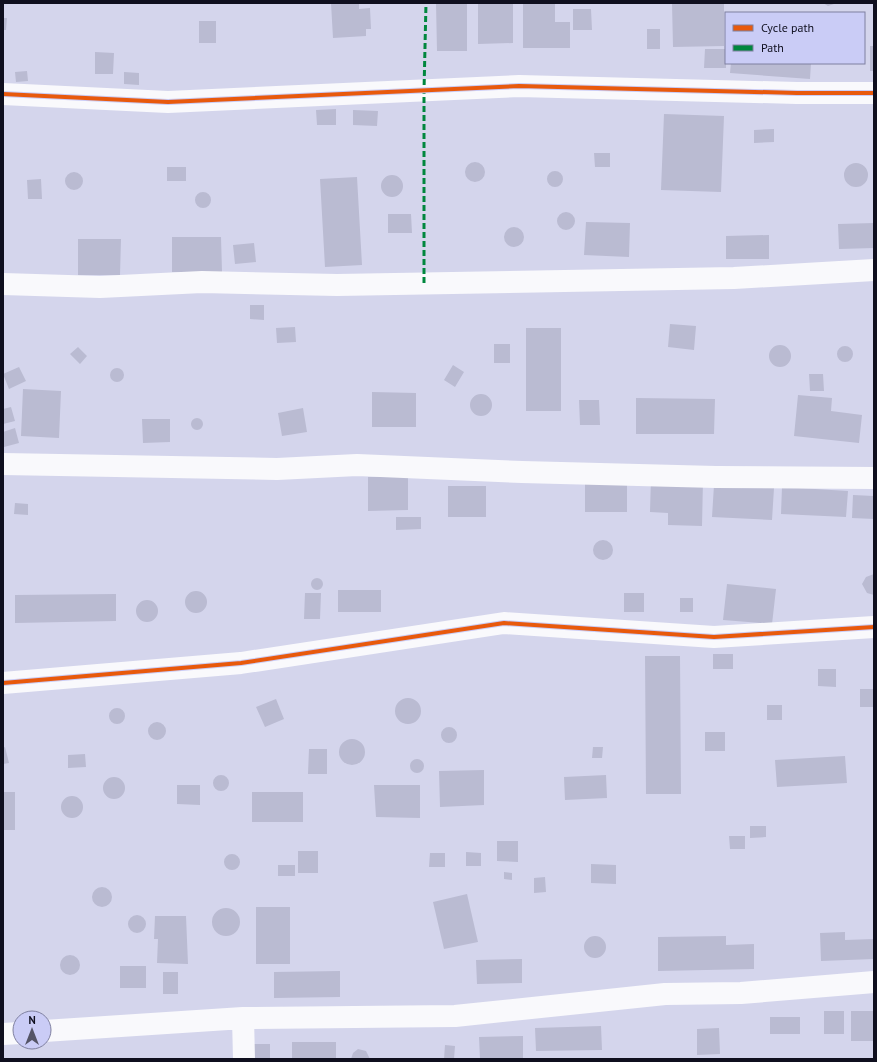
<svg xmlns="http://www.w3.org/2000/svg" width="877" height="1062" font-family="'PT Sans',sans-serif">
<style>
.building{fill:#babbd2}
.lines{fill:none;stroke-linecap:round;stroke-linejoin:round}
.minor{stroke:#f9f9fc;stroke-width:22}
.quiet{stroke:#00873e;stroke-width:3;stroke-dasharray:6 3;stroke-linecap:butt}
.cycleway-casing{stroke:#caccf6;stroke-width:6}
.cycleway{stroke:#e8590c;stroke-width:4}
</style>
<rect width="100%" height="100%" fill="#d4d5ec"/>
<path class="building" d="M331 3H359V9L370 8 371 29H366V36L333 38Z
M436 3H467V51H437Z
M478 3H513V43L478 44Z
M523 3H555V22H570V48H523Z
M672 3H724V46L673 47Z
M823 3H837L828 6Z
M573 9H591L592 30H573Z
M3 18H7L6 30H3Z
M199 21H216V43H199Z
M647 29H660V49H647Z
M870 46H874V71H870Z
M705 49H726V68H704Z
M95 52 114 53 113 74H95Z
M731 63H811L810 79 730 73Z
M27 71 28 81 16 82 15 72Z
M124 72 139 73V85L124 84Z
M336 109V125H317L316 110Z
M353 110 378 111 377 126 353 125Z
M664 114 724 116 721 192 661 190Z
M774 129V142L754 143V130Z
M594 153H610V167H595Z
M465 172a10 10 0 1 1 20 0a10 10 0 1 1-20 0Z
M844 175a12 12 0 1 1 24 0a12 12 0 1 1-24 0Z
M167 167H186V181H167Z
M547 179a8 8 0 1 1 16 0a8 8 0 1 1-16 0Z
M65 181a9 9 0 1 1 18 0a9 9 0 1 1-18 0Z
M381 186a11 11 0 1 1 22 0a11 11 0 1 1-22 0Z
M357 177 362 265 325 267 320 179Z
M41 179 42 199H28L27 180Z
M195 200a8 8 0 1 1 16 0a8 8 0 1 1-16 0Z
M557 221a9 9 0 1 1 18 0a9 9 0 1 1-18 0Z
M388 214H411L412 233H388Z
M586 222 630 223 629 257 584 255Z
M874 223V248L839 249 838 224Z
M504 237a10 10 0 1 1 20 0a10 10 0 1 1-20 0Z
M769 235V259H726V236Z
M172 237H221L222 272H172Z
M78 239H121L120 275H78Z
M254 243 256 262 235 264 233 245Z
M250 305H264V320L250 319Z
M670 324 696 326 694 350 668 347Z
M295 327 296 342 277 343 276 328Z
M526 328H561V411H526Z
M494 344H510V363H494Z
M769 356a11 11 0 1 1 22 0a11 11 0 1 1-22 0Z
M837 354a8 8 0 1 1 16 0a8 8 0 1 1-16 0Z
M78 347 87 356 80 364 70 354Z
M453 365 464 372 455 387 444 380Z
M19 367 26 381 9 389 3 374Z
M110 375a7 7 0 1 1 14 0a7 7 0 1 1-14 0Z
M809 374H823L824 391H810Z
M23 389 61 391 59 438 21 436Z
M372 392 416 393V427H372Z
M470 405a11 11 0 1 1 22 0a11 11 0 1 1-22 0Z
M798 395 832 398 831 411 862 415 859 443 794 436Z
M636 398 715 399 714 434H636Z
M579 400H599L600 425H580Z
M11 407 15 421 3 424V409Z
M303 408 307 432 282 436 278 413Z
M191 424a6 6 0 1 1 12 0a6 6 0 1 1-12 0Z
M142 419H170V442L143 443Z
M15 428 19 443 4 447 3 432Z
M368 477H408V510L368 511Z
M651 478 703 480 702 526 668 525V513L650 512Z
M585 481H627V512H585Z
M714 485 774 488 772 520 712 517Z
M448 486H486V517H448Z
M782 487 848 491 846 517 781 514Z
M853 495 874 496V519L852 518Z
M15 503 28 504V515L14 514Z
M396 517H421V529L396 530Z
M593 550a10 10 0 1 1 20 0a10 10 0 1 1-20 0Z
M874 574V595L867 593 862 584 866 577Z
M311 584a6 6 0 1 1 12 0a6 6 0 1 1-12 0Z
M727 584 776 589 772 624 723 620Z
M338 590H381V612H338Z
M185 602a11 11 0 1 1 22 0a11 11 0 1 1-22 0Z
M305 593H321L320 619H304Z
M624 593H644V612H624Z
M116 594V621L15 623V595Z
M680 598H693V612H680Z
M136 611a11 11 0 1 1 22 0a11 11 0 1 1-22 0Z
M713 654H733V669H713Z
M645 656H680L681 794H646Z
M818 669H836V687L818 686Z
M860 689H874V707H860Z
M395 711a13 13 0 1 1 26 0a13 13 0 1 1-26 0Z
M276 699 284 719 265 727 256 707Z
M767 705H782V720H767Z
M109 716a8 8 0 1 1 16 0a8 8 0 1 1-16 0Z
M148 731a9 9 0 1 1 18 0a9 9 0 1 1-18 0Z
M441 735a8 8 0 1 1 16 0a8 8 0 1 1-16 0Z
M705 732H725V751H705Z
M339 752a13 13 0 1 1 26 0a13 13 0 1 1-26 0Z
M5 747 9 763 3 764V748Z
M593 747H603L602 758H592Z
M309 749H327V774H308Z
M85 754 86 767 68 768V755Z
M845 756 847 783 777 787 775 760Z
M410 766a7 7 0 1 1 14 0a7 7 0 1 1-14 0Z
M484 770V805L440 807 439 771Z
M213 783a8 8 0 1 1 16 0a8 8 0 1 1-16 0Z
M606 775 607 798 565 800 564 777Z
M103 788a11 11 0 1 1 22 0a11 11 0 1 1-22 0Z
M177 785H200V805L177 804Z
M374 785H420V818L376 817Z
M3 792H15V830H3Z
M252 792H303V822H252Z
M61 807a11 11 0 1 1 22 0a11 11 0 1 1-22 0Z
M750 826H766V837L750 838Z
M729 836H745V849H730Z
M497 841H518V862L497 861Z
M298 851H318V873H298Z
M466 852 481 853V866H466Z
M430 853H445V867H429Z
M224 862a8 8 0 1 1 16 0a8 8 0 1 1-16 0Z
M591 864 616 865V884L591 883Z
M278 865H295V876H278Z
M504 872 512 873V880L504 879Z
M545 877 546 892 534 893V878Z
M92 897a10 10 0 1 1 20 0a10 10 0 1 1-20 0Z
M467 894 478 942 444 949 433 902Z
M256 907H290V964H256Z
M212 922a14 14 0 1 1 28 0a14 14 0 1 1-28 0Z
M128 924a9 9 0 1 1 18 0a9 9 0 1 1-18 0Z
M155 916H186L188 964 157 963 158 939H154Z
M845 932V940L874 939V959L821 961 820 933Z
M726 936V945L754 944V969L658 971V937Z
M584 947a11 11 0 1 1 22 0a11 11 0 1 1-22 0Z
M60 965a10 10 0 1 1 20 0a10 10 0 1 1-20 0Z
M522 959V983L477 984 476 960Z
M120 966H146V988H120Z
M340 971V997L274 998V972Z
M163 972H178V994H163Z
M824 1011H844V1034H824Z
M851 1011H874V1041H851Z
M770 1017H800V1034H770Z
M601 1026 602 1050 536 1051 535 1028Z
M719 1028 720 1054 697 1055V1029Z
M523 1036V1059H480L479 1037Z
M292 1042H336V1059H292Z
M252 1044H270V1059H252Z
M445 1045 455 1046 454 1059H444Z
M358 1049 366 1051 370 1059H351L353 1053Z"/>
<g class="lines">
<path class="minor" d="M3 94 168 102 519 86 797 93H874
M3 284 100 287 202 282 337 285 734 278 874 270
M3 464 277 469 357 465 522 472 716 477 874 478
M3 683 241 663 504 623 714 637 874 627
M243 1018 244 1059
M44 1031 243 1018 455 1016 665 994 741 993 874 982
M3 1034 20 1033"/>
<path class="quiet" d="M424 283V91L426 3"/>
<g class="cycleway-casing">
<path id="cycleway" d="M3 94 168 102 519 86 797 93H874
M3 683 241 663 504 623 714 637 874 627"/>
</g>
<use href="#cycleway" class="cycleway"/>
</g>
<rect width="877" height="1062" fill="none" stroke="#0f0f1e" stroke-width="8"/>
<rect x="725" y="12" width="140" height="52" fill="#caccf6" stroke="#7f80a0"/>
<rect x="733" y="25" width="20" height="6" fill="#e8590c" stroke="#7f80a0"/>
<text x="761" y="32" font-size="12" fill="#0f0f1e">Cycle path</text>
<rect x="733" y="45" width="20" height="6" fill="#00873e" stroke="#7f80a0"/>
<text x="761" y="52" font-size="12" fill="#0f0f1e">Path</text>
<g transform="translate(32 1030)"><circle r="19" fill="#caccf6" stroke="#7f80a0"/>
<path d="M0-3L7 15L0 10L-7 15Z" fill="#545466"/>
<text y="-6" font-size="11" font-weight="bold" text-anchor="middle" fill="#0f0f1e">N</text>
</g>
</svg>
